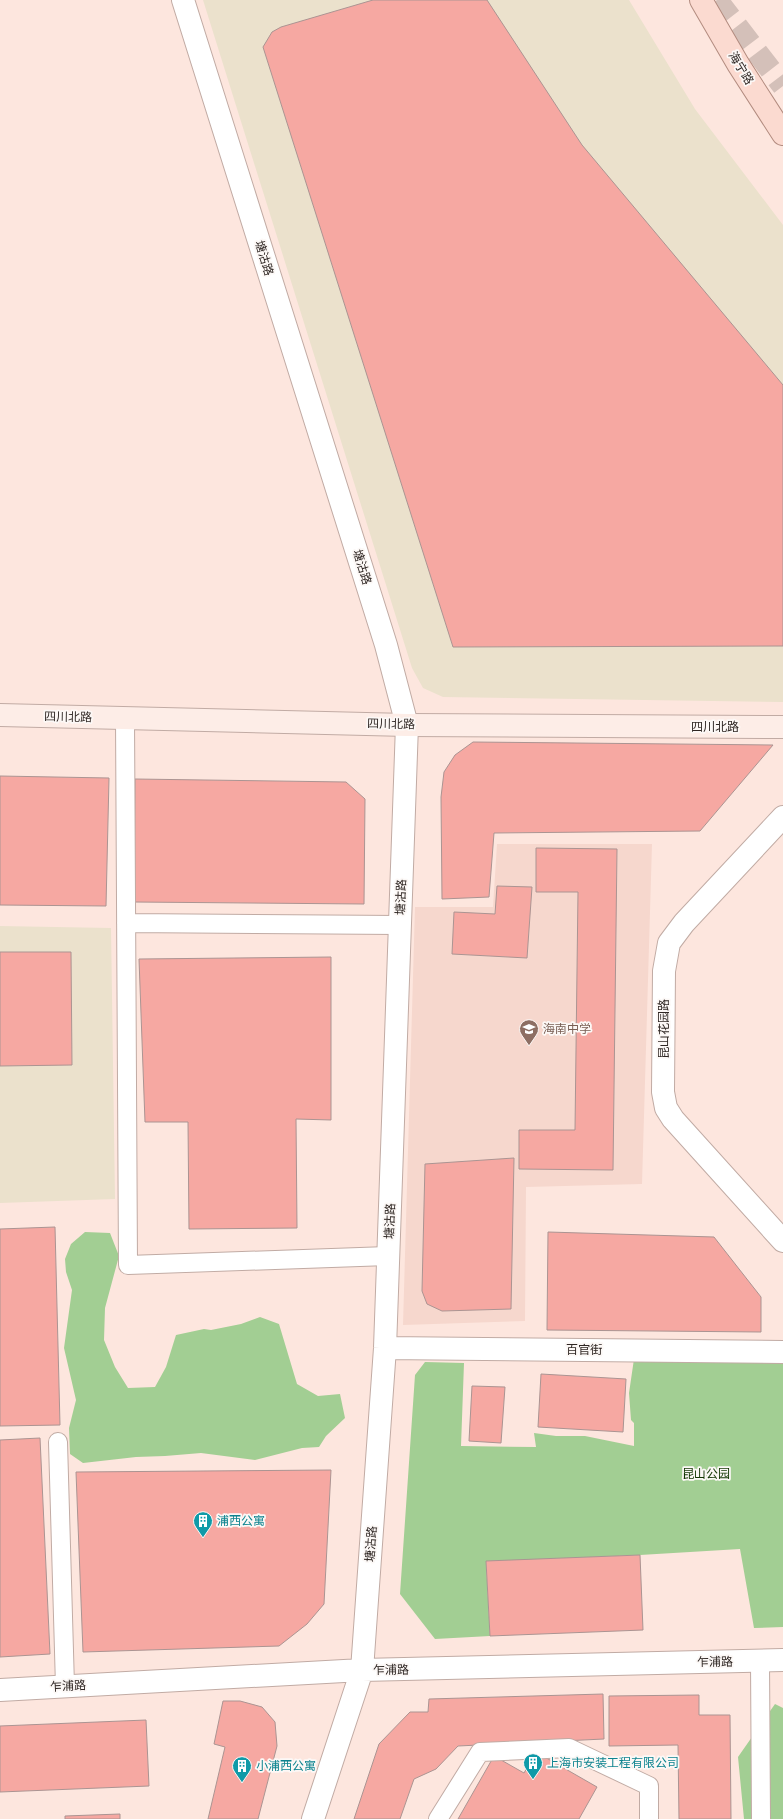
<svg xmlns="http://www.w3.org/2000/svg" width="783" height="1819" font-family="Signika,'Noto Sans SC',sans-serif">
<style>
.commercial{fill:#ebe1cc}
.built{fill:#f6d7cd}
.green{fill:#a2ce93}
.building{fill:#f6a8a2;stroke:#ab9492}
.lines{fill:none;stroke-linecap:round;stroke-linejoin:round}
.trunk-tunnel{stroke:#d4c0b9;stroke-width:22;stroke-dasharray:22 11;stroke-linecap:butt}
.service-casing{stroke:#c1aba4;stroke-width:20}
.minor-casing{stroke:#c1aba4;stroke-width:24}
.secondary-casing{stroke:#c1aba4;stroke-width:24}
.primary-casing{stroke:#b28b7f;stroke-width:24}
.service{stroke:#fff;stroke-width:18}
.minor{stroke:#fff;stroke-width:22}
.secondary{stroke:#fdede7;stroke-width:22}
.primary{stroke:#fbdad0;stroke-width:22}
.labels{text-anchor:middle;stroke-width:3.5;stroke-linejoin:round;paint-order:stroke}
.street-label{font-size:12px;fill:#2e2623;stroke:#fcf8f6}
.education-label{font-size:12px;fill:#785e54;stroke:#fcf8f6;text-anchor:start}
.park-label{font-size:12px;fill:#113501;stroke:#fcf8f6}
.culture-label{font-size:12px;fill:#0d838f;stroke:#fcf8f6;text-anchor:start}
</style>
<rect width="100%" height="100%" fill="#fde6de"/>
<path class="commercial" d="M203 0H629L695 109 783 225V702L443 697 423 688 412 668Z
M0 926 111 928 115 1199 0 1203Z"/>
<path class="built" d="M497 844H652L642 1184 526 1187 525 1321 403 1325 415 907H493Z"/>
<path class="green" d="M85 1232 110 1233 119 1256 105 1308 104 1340 115 1367 128 1388 155 1387 166 1367 176 1335 204 1329 211 1330 241 1324 260 1317 279 1324 297 1384 318 1396 340 1394 345 1418 326 1436 319 1447 302 1448 255 1460 201 1453 165 1456 136 1457 83 1463 70 1454 69 1428 76 1400 64 1348 72 1290 66 1272 65 1259 71 1244Z
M634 1359H783V1627L754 1628 740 1549 640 1555 486 1562 490 1636 435 1639 400 1594 415 1375 425 1362 464 1363 461 1446 536 1447 534 1433 556 1436H585L634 1446V1423L631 1420 629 1393Z
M775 1704 783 1708V1819H744L738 1757Z"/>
<path class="building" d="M373 0H487L582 145 783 385V646L453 647 263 47 272 32 281 27Z
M473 742 773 745 700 831 494 833 489 897 442 899 441 797 444 772 455 755Z
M0 776 109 778 106 906 0 905Z
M135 779 346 782 365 799 364 904 134 902Z
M536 848 617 849 613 1170 519 1169V1130H575L578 892H536Z
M497 886 532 887 527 958 452 954 454 912 495 914Z
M0 952H71L72 1065 0 1066Z
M331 957V1120L296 1119 297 1228 189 1229 188 1122H145L139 959Z
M514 1158 511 1309 442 1311 427 1304 422 1291 425 1164Z
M55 1227 60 1425 0 1426V1229Z
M548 1232 714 1237 761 1297V1332L547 1330Z
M541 1374 626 1379 623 1432 538 1427Z
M472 1386 505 1387 501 1443 469 1441Z
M40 1438 50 1654 0 1657V1440Z
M331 1470 324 1604 307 1624 279 1646 83 1652 76 1472Z
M640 1555 643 1630 490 1636 486 1561Z
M603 1694 604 1739 458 1746 436 1769 414 1779 400 1819H354L379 1744 410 1712H428L429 1699Z
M699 1695V1715H730L731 1819H679L678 1745 609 1746V1696Z
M223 1701H240L262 1707 275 1722 277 1746 258 1819H208L225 1747 214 1744Z
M146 1720 149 1786 0 1792V1726Z
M536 1752 597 1787 579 1819H458L494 1756 524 1773Z
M120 1814V1819H65V1816Z"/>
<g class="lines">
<path class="trunk-tunnel" d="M717 0 783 86"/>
<g class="service-casing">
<path id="service" d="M125 718 128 1265 388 1256
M126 923 400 925
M58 1442 65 1686
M760 1661 761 1819
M438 1819 480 1752 569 1748 649 1786V1819"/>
</g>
<g class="minor-casing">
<path id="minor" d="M183 0 386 645 407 725 385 1348 362 1670 313 1819
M783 817 684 923 669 943 664 971 663 1092 666 1108 673 1119 783 1241
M385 1348 783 1352
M0 1690 362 1670 783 1660"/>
</g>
<g class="secondary-casing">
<path id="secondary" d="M0 715 407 725 783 727"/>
</g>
<g class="primary-casing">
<path id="primary" d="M701 0 738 64 783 134"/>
</g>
<use href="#service" class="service"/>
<use href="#minor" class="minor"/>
<use href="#secondary" class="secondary"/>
<use href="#primary" class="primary"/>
</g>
<defs>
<g id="school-pin" transform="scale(1)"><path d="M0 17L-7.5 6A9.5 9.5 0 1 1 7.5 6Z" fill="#8d6e63" stroke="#fcf8f6"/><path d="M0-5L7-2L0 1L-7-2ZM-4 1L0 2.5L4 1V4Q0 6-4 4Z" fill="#fff"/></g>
<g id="building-pin" transform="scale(1)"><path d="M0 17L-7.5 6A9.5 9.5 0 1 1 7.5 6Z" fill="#0f9aa8" stroke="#fcf8f6"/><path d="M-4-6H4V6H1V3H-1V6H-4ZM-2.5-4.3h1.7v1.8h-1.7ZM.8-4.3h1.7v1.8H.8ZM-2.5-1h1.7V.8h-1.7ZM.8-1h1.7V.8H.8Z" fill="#fff"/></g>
</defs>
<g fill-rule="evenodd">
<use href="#school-pin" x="529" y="1029"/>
<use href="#building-pin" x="203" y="1521"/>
<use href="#building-pin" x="533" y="1763"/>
<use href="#building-pin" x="242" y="1766"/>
</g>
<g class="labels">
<g class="street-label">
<text transform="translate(741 68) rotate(59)" y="4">海宁路</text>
<text transform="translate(264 258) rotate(73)" y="4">塘沽路</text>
<text transform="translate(362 567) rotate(73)" y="4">塘沽路</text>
<text transform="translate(68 717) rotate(1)" y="4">四川北路</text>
<text transform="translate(391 724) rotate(1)" y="4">四川北路</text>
<text x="715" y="731">四川北路</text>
<text transform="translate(401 897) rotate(-88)" y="4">塘沽路</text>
<text transform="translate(664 1029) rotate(-90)" y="4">昆山花园路</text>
<text transform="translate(390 1221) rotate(-88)" y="4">塘沽路</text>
<text x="584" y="1354">百官街</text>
<text transform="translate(371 1544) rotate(-86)" y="4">塘沽路</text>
<text transform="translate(715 1662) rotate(-1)" y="4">乍浦路</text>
<text transform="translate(391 1670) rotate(-1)" y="4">乍浦路</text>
<text transform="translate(68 1686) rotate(-3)" y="4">乍浦路</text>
</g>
<g class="education-label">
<text x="543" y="1033">海南中学</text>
</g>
<g class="park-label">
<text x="706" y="1478">昆山公园</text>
</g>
<g class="culture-label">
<text x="217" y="1525">浦西公寓</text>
<text x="547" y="1767">上海市安装工程有限公司</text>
<text x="256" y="1770">小浦西公寓</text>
</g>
</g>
</svg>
